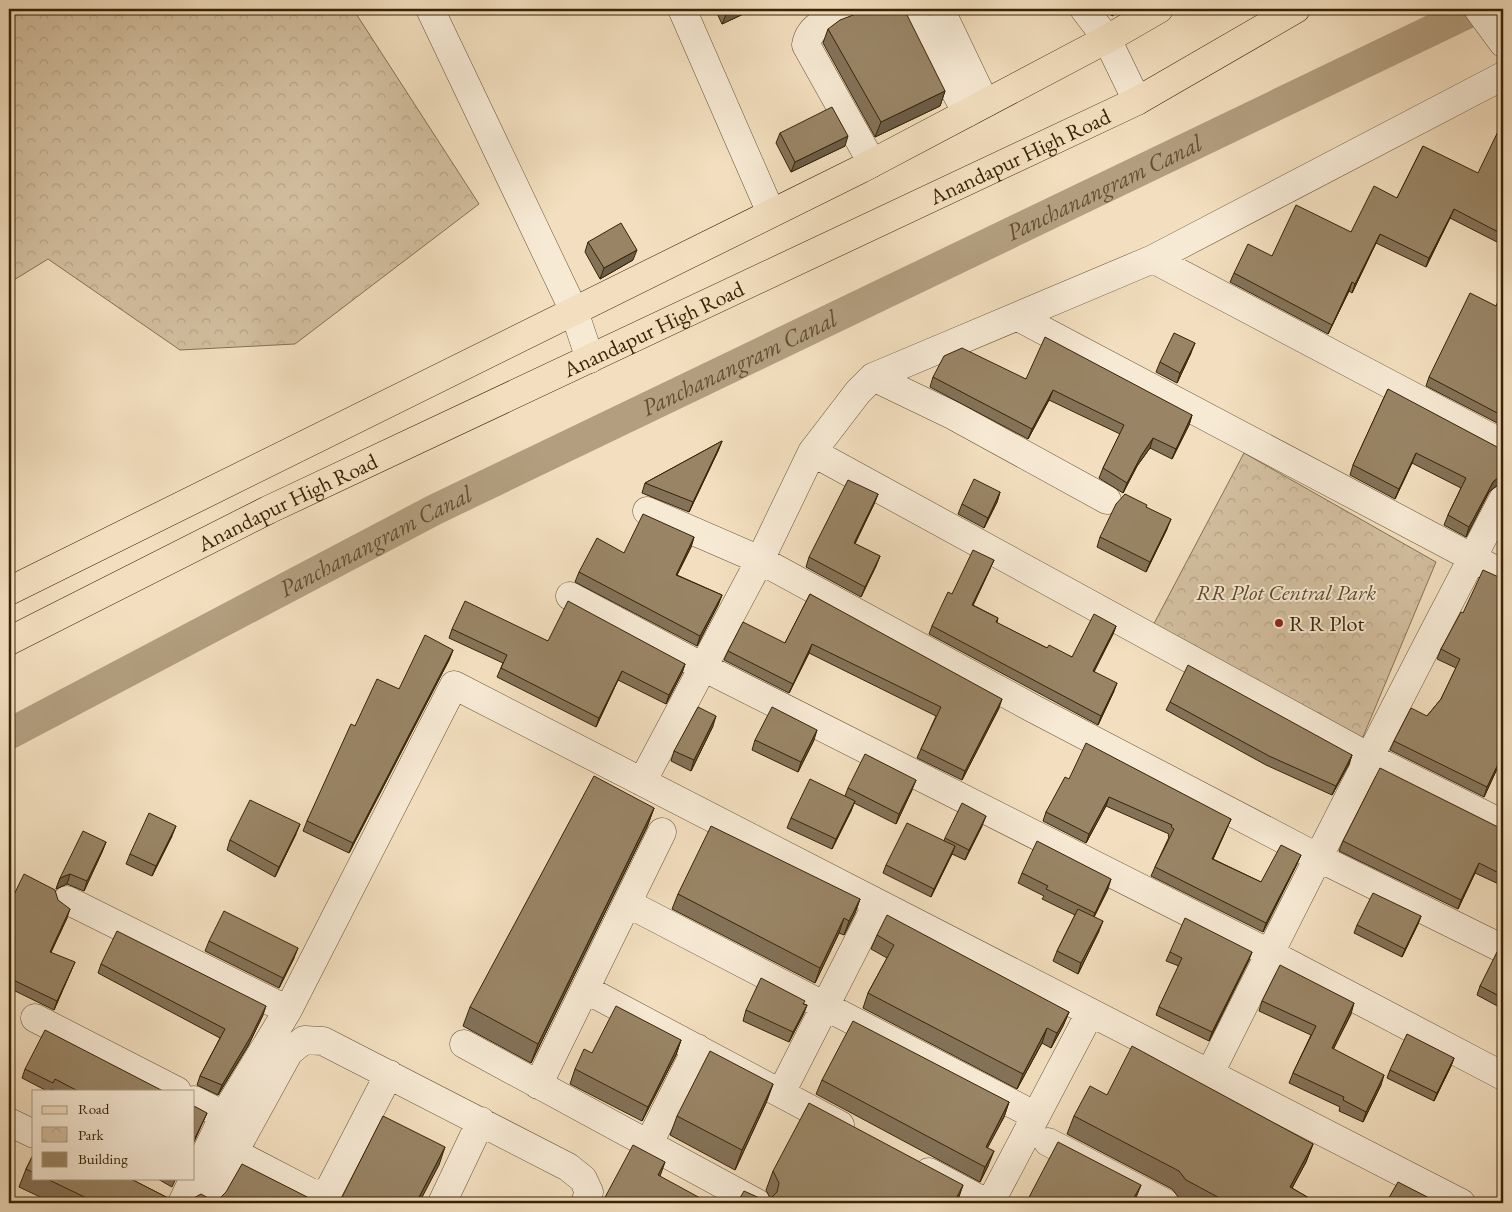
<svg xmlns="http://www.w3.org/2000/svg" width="1512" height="1212" font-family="'EB Garamond',serif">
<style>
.park{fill:url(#park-crowns);stroke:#867153}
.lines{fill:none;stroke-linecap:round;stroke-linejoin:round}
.canal{stroke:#b39f80;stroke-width:31}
.minor-casing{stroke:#675234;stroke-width:29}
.major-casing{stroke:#382306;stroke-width:29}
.minor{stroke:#f7ead5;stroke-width:28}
.major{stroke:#f3dfbf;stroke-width:28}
.wall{fill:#847258;stroke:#382306}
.shaded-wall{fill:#6b5d47;stroke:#382306}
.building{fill:#998566;stroke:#382306}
.poi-dot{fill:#8f2418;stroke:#f7ead5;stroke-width:2}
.labels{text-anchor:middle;stroke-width:4;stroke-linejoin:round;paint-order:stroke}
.street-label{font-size:22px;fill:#382306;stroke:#f7ead5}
.park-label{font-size:22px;font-style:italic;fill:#5f4a2c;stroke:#f7ead5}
.poi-label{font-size:22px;fill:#382306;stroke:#f7ead5;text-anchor:start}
.water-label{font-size:24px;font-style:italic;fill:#634e31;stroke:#f7ead5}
</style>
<defs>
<pattern id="park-crowns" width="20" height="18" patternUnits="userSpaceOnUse" patternTransform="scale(1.25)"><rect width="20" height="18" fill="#d3bfa0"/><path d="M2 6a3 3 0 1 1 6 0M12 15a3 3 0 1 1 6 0" fill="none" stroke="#b6a488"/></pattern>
</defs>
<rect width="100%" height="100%" fill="#f3dfbf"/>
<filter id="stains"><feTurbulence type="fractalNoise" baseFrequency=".004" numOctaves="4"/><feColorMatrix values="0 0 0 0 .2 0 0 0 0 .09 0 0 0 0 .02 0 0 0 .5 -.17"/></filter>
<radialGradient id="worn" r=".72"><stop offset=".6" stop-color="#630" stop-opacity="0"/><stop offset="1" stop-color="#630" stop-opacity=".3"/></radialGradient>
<path class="park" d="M9 9H353L479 204 295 344 180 350 48 259 9 283Z
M1244 453 1436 562 1360 744 1149 633Z"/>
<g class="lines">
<path class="canal" id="s1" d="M9 734 434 510 1476 9"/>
<g class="minor-casing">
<path id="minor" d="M430 9 574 311 590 359
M682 9 771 213
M862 9C841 16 810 20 806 45L872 163
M910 9 967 113
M1084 9 1107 39 1137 101
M1478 9 1503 43
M944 17 985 103
M1153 259 1503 444
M1018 317 1503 574
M873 377 954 416 1107 500
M812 452 1371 758 1503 824
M647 511 760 560 1034 709 1317 857 1503 949
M570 596 703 667 1269 953 1503 1076
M642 782 760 560 812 452 858 392 873 377 1153 259 1503 76
M67 900 288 1010
M627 903 1036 1116
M585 989 840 1125
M35 1018 177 1091
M464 1044 757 1203
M1209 1075C1305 882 1403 690 1503 499
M538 1085 662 832
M781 1093 877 904
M194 1100 224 1115
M9 1122 34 1134
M1048 1142 1165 1203
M648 1145 697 1048
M233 1152 310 1192 319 1194 328 1192 389 1074
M929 1172 987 1203
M182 1203 224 1115 288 1010 454 685 1461 1203
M206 1203 289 1052 304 1040 323 1041 568 1167 583 1179 589 1192 585 1203
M442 1203 481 1121
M990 1203 1090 1013"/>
</g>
<g class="major-casing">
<g id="major">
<path d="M9 591 861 169 1107 39 1159 9"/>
<path id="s2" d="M9 641 268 510 1137 101 1296 9"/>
</g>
</g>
<use href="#minor" class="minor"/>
<use href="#major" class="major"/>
</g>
<path class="wall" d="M715 9H754L722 24Z
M1106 9H1121L1112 16Z
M828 29 945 91 940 106 875 137 823 43Z
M780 133 845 146 791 172 776 143Z
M1423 146 1503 234 1499 243 1450 218 1426 267 1376 243 1352 293 1349 291 1328 334 1230 282 1234 273 1272 256 1351 232 1397 198Z
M588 242 633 260 600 279 585 252Z
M1503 291V426L1426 386 1429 377 1496 306Z
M1191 353 1177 383 1156 372 1160 362Z
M933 377 1026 379 1192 415 1189 425 1172 459 1150 448 1137 466 1123 493 1099 478 1103 468 1120 434 1049 400 1028 439 930 387Z
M1388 389 1499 484 1489 492 1466 537 1444 525 1448 515 1461 488 1412 463 1395 499 1350 475 1353 465Z
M722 441 718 451 689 512 642 493 645 483Z
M1000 492 997 502 984 528 958 514 962 504Z
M878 494 874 504 855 544 880 556 876 566 861 597 806 567 809 557Z
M1146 507 1167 529 1146 572 1097 547 1100 537Z
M694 537 691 547 677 575 722 595 718 605 697 646 575 582 579 572 624 553Z
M990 569 973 605 998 618 997 623 1047 648 1072 657 1116 626 1113 634 1094 671 1114 691 1098 725 929 634 932 626 952 594Z
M1503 579V758H1502L1484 797 1390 750 1394 741 1427 716 1441 699 1456 668 1437 659 1441 649 1463 613Z
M810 594 999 708 962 780 917 758 921 749 936 716 809 653 789 693 724 660 728 651 785 643Z
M452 629 548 641 685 664 682 673 666 704 618 680 596 727 497 677 503 663 449 638Z
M453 650 449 660 349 853 303 831 307 821 355 726 399 689Z
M1170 702 1352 755 1349 764 1332 795 1266 765 1166 710Z
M713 726 691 771 671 761 674 751Z
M755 740H814L798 772 752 750Z
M1069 779 1231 819 1213 859 1261 882 1297 864 1263 932 1151 876 1155 867 1169 837 1168 836 1169 834 1106 806 1086 843 1043 821 1046 812Z
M848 788 912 790 896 824 854 803 851 811 832 849 787 828 791 818 845 796Z
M654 808 647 827 531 1063 463 1026 470 1007Z
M982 826 965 860 952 854 931 897 883 873 886 865 944 841 945 838Z
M1500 828 1503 829V886L1475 873 1458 909 1339 851 1343 841Z
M296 834 275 877 227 850 230 840Z
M172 836 152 876 126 864 130 854Z
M106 842 102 852 84 891 67 884 56 889 60 878Z
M1022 873 1108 889 1094 917 1099 931 1078 974 1053 961 1057 951 1075 915 1042 899 1044 896 1018 883Z
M678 894 860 899 855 913 844 935 839 933 815 983 672 909Z
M58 900 67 918 51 952 71 971 54 1010 9 988V905Z
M1421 916 1418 924 1402 957 1354 933 1357 925Z
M877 935 1069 1012 1063 1026 1051 1048 1042 1043 1017 1089 863 1008 868 993 887 958 871 949Z
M209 941 294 958 279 988 205 951Z
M1170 952 1249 960 1209 1041 1156 1015 1159 1007 1179 966 1166 961Z
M1503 954V1009L1477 995 1480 986Z
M101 964 263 1015 248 1046 218 1095 197 1085 200 1076 220 1038 98 973Z
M1262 1001 1351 1014 1333 1049 1381 1085 1363 1122 1339 1111 1340 1107 1289 1083 1293 1073 1311 1035 1259 1011Z
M804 1004 807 1005 803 1015 789 1042 743 1021 746 1010Z
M681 1040 676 1055 642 1121 570 1084 575 1069 592 1053Z
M1454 1058 1451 1066 1434 1101 1387 1078 1390 1070Z
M25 1069 163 1091H56L51 1089 50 1091H47L22 1078Z
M822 1080 1009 1102 1004 1117 987 1148 988 1166 980 1182 816 1094Z
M773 1084 766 1103 735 1170 670 1135 677 1116Z
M1107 1095 1313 1144 1306 1162 1292 1188 1309 1198 1307 1203H1189L1179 1198 1172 1189 1067 1134 1074 1116Z
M34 1153V1178H129L170 1199 190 1200 319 1203H53L19 1187 26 1169Z
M773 1171 957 1203 764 1200 770 1198 766 1190Z
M156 1178H176L172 1187Z"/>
<path class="shaded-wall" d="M730 9H754L722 24 728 10Z
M1114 9H1121L1112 16Z
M945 91 940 106 875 137 881 122Z
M848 136 845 146 791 172 795 162Z
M1454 209 1450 218 1426 267 1429 258Z
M1380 234 1376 243 1352 293 1355 284Z
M637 250 633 260 600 279 604 268Z
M1352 282 1349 291 1328 334 1332 325Z
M1195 343 1191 353 1177 383 1180 373Z
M1053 390 1049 400 1028 439 1032 429Z
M1192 415 1189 425 1172 459 1176 449Z
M1153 438 1150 448 1137 466 1123 493 1127 483 1141 456Z
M722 441 718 451 689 512 693 502Z
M1416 453 1412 463 1395 499 1399 489Z
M1503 473V476L1499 484 1489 492 1466 537 1469 527 1493 482Z
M1000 492 997 502 984 528 988 518Z
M878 494 874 504 850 553 854 543Z
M1171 519 1167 529 1146 572 1150 562Z
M694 537 691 547 672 585 676 575Z
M880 556 876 566 861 597 865 587Z
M994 560 990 569 969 614 972 605Z
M722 595 718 605 697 646 700 636Z
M1116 626 1113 634 1090 680 1093 671Z
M812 644 809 653 789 693 793 684Z
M453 650 449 660 349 853 353 843Z
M685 664 682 673 666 704 669 695Z
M622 671 618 680 596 727 599 718Z
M1117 683 1114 691 1098 725 1101 716Z
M1002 699 999 708 962 780 965 771Z
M716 716 713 726 691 771 694 760Z
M817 730 814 740 798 772 801 762Z
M1503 754 1502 758 1484 797 1487 787Z
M1352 755 1349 764 1332 795 1336 786Z
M916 780 912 790 896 824 899 814Z
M1109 797 1106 806 1086 843 1089 834Z
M855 801 851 811 832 849 836 839Z
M654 808 647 827 531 1063 538 1044Z
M986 816 982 826 965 860 969 850Z
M1231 819 1227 828 1209 868 1212 859Z
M300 824 296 834 275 877 279 867Z
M176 826 172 836 152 876 156 866Z
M106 842 102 852 84 891 87 881Z
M955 846 952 854 931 897 934 889Z
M1301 855 1297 864 1263 932 1266 923Z
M1479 863 1475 873 1458 909 1461 900Z
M70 874 67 884 56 889 60 878Z
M1111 879 1108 889 1091 923 1095 913Z
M860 899 855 913 844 935 849 921Z
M70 909 67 918 47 961 50 952Z
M1421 916 1418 924 1402 957 1405 949Z
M844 918 839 933 815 983 820 968Z
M1103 921 1099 931 1078 974 1081 963Z
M298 948 294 958 279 988 283 978Z
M1252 952 1249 960 1209 1041 1212 1032Z
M75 962 71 971 54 1010 57 1001Z
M1354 1003 1351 1014 1329 1058 1332 1048Z
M807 1005 803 1015 789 1042 793 1032Z
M266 1006 263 1015 248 1046 218 1095 222 1085Z
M1069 1012 1063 1026 1051 1048 1057 1033Z
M1047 1028 1042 1043 1017 1089 1023 1074Z
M681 1040 676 1055 642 1121 648 1107Z
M1454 1058 1451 1066 1434 1101 1437 1093Z
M1384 1075 1381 1085 1363 1122 1366 1112Z
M773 1084 766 1103 735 1170 742 1150Z
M1009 1102 1004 1117 980 1162 986 1147Z
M207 1113 203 1122 194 1142V1140Z
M1313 1144 1306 1162 1284 1203 1290 1187Z
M445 1147 439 1165 419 1203H416Z
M994 1151 988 1166 980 1182 985 1167Z
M665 1162 658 1182V1175Z
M963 1185 957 1203H954Z
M1141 1185 1134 1203H1131Z"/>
<path class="building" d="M869 9H904L945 91 881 122 828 29 840 20Z
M832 107 848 136 795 162 780 133Z
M1503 121V232L1502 234 1454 209 1429 258 1380 234 1355 284 1352 282 1332 325 1234 273 1248 244 1272 256 1296 205 1351 232 1374 186 1397 198 1423 146 1478 173Z
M621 223 637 250 604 268 588 242Z
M1503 291V416L1429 377 1470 293 1496 306Z
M1174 333 1195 343 1180 373 1160 362Z
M1045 337 1192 415 1176 449 1153 438 1141 456 1127 483 1103 468 1124 425 1053 390 1032 429 933 377 944 356 962 348 1026 379Z
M1388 389 1499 448 1503 449V473L1493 482 1469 527 1448 515 1466 478 1416 453 1399 489 1353 465Z
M722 441 693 502 645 483Z
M974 479 1000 492 988 518 962 504Z
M848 480 878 494 854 543 880 556 865 587 809 557Z
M1125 494 1147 505 1146 507 1171 519 1150 562 1100 537 1116 504Z
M643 514 694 537 676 575 722 595 700 636 579 572 597 538 624 553Z
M973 550 994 560 972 605 998 618 996 622 1047 648 1049 645 1072 657 1094 614 1116 626 1093 671 1117 683 1101 716 932 626 948 592 952 594Z
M1483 570 1503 579V754L1487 787 1394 741 1411 708 1427 716 1441 699 1460 659 1441 649 1461 612 1463 613Z
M810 594 1002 699 965 771 921 749 941 707 812 644 793 684 728 651 743 622 785 643Z
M465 601 548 641 568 601 685 664 669 695 622 671 599 718 501 668 507 655 452 629Z
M425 635 453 650 353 843 307 821 351 724 355 726 377 679 399 689Z
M1188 665 1352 755 1336 786 1269 756 1170 702Z
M698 707 716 716 694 760 674 751Z
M772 707 817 730 801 762 755 740Z
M1086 743 1231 819 1212 859 1261 882 1281 845 1301 855 1266 923 1155 867 1174 829 1171 827 1172 825 1109 797 1089 834 1046 812 1065 777 1069 779Z
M865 754 916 780 899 814 848 788Z
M1380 768 1500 828 1503 829V875L1479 863 1461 900 1343 841Z
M594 776 654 808 538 1044 470 1007Z
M810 779 855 801 836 839 791 818Z
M250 800 300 824 279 867 230 840Z
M962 803 986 816 969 850 945 838Z
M149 813 176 826 156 866 130 854Z
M907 823 955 846 934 889 886 865Z
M711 826 860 899 849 921 844 918 820 968 678 894Z
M83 831 106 842 87 881 70 874 60 878Z
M1037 841 1111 879 1095 913 1046 889 1048 886 1022 873Z
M24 874 55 890 58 900 70 909 50 952 75 962 57 1001 9 978V905Z
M1373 893 1421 916 1405 949 1357 925Z
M1078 909 1103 921 1081 963 1057 951Z
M224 911 298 948 283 978 209 941Z
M887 915 1069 1012 1057 1033 1047 1028 1023 1074 868 993 894 945 877 935Z
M1185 918 1252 952 1212 1032 1159 1007 1182 958 1170 952Z
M117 931 266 1006 251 1036 222 1085 200 1076 225 1029 101 964Z
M1497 952 1503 954V998L1480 986Z
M1280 965 1354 1003 1332 1048 1384 1075 1366 1112 1343 1100 1344 1097 1293 1073 1316 1026 1262 1001Z
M761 978 805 1001 803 1004 807 1005 793 1032 746 1010Z
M616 1006 681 1040 648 1107 575 1069 584 1049 592 1053Z
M853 1021 1009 1102 986 1147 994 1151 985 1167 822 1080Z
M45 1030 163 1091H78L55 1079 53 1083 25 1069Z
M1407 1034 1454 1058 1437 1093 1390 1070Z
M1132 1046 1313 1144 1290 1187 1309 1198 1306 1203H1226L1227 1202 1186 1180 1179 1171 1074 1116 1090 1086 1107 1095Z
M710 1051 773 1084 742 1150 677 1116Z
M809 1103 963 1185 954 1203H737L744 1191 764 1200 772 1197 777 1192 779 1183 773 1171Z
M194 1106 207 1113 194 1140Z
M383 1116 445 1147 416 1203H339Z
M1058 1142 1141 1185 1131 1203H1026Z
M633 1145 665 1162 658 1175 702 1199 700 1203H602Z
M34 1153V1173L26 1169Z
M242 1164 319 1203H97L45 1178H129L170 1199 190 1200 201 1194 212 1200 220 1198 226 1192Z
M1398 1182 1439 1203H1386Z"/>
<circle class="poi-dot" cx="1279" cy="623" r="5"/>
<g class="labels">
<g class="street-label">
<text dy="8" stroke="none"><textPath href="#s2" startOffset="1121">Anandapur High Road</textPath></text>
<text dy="8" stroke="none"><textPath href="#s2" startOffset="716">Anandapur High Road</textPath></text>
<text dy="8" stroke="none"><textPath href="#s2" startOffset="311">Anandapur High Road</textPath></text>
</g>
<g class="park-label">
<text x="1286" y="600">RR Plot Central Park</text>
</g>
<g class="poi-label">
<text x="1289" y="631">R R Plot</text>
</g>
<g class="water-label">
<text dy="8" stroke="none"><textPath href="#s1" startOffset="1224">Panchanangram Canal</textPath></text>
<text dy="8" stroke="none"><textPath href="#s1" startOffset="819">Panchanangram Canal</textPath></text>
<text dy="8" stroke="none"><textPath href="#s1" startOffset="414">Panchanangram Canal</textPath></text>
</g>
</g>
<rect width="1512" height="1212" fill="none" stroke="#f3dfbf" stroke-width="30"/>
<rect x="10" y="10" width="1492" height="1192" fill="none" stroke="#382306" stroke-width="2.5"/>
<rect x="15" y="15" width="1482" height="1182" fill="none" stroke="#382306"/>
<rect x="32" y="1090" width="162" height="90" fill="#f7ead5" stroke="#ab9a82"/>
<rect x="42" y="1106" width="25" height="8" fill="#f3dfbf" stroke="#ab9a82"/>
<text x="78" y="1114" font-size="15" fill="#382306">Road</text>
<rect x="42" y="1127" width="25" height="15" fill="url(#park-crowns)" stroke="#ab9a82"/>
<text x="78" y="1140" font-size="15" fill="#382306">Park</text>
<rect x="42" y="1152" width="25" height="15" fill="#998566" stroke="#ab9a82"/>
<text x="78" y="1164" font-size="15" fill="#382306">Building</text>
<rect width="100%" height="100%" filter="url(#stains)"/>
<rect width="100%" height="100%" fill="url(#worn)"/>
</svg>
